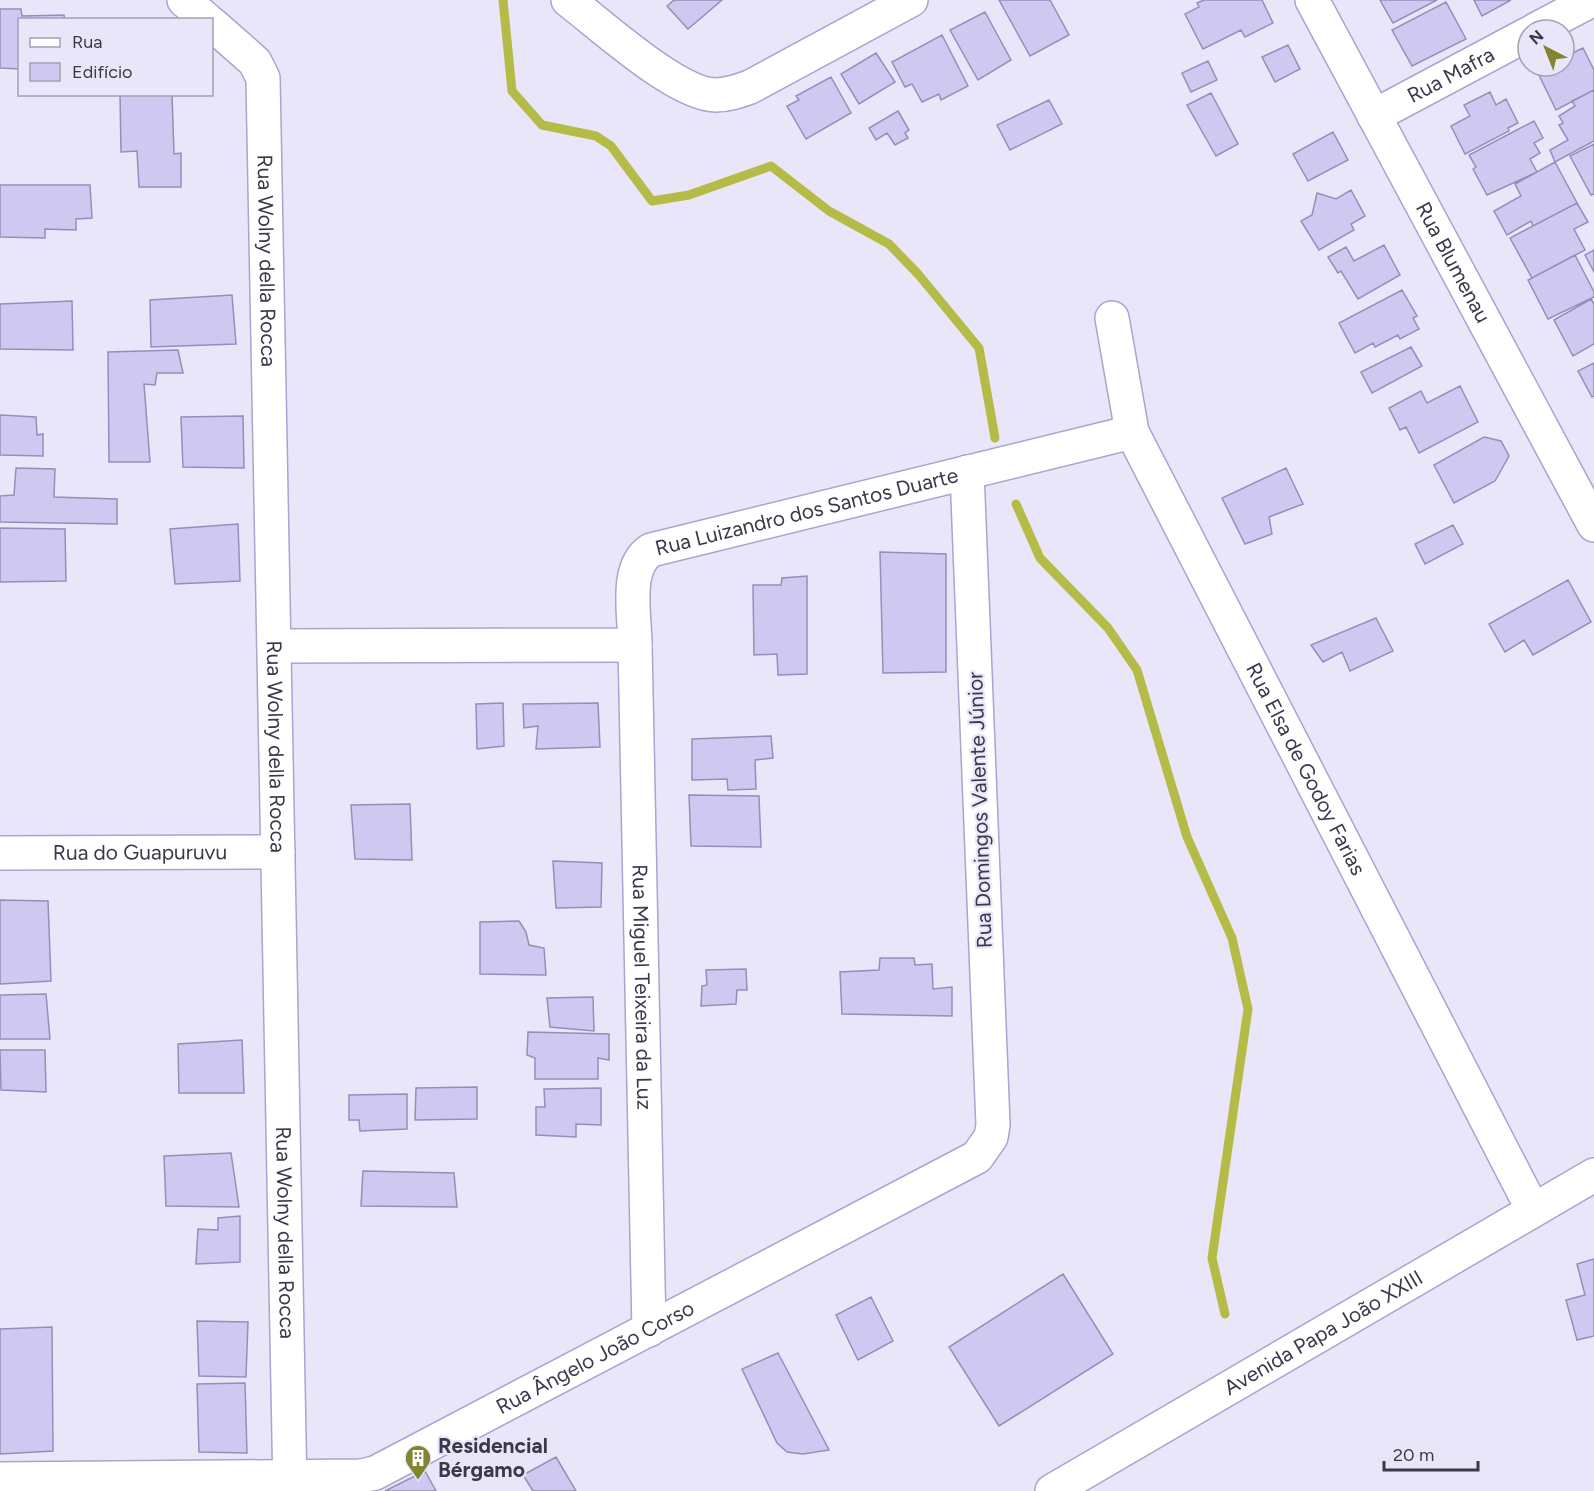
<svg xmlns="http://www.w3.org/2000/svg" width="1594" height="1491" font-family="Figtree,sans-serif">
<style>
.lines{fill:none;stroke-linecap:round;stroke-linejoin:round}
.stream{stroke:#b5bb47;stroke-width:9}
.building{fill:#cfc9f1;stroke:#958eba;stroke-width:1.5}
.minor-casing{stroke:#aba3d0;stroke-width:36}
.major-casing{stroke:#aba3d0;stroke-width:36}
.minor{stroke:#fff;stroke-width:33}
.major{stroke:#fff;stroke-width:33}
.labels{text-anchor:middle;stroke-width:4.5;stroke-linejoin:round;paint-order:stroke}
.street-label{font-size:21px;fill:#3b384a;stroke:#e9e6f9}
.poi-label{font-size:21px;font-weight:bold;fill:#3b384a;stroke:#e9e6f9;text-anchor:start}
</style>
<rect width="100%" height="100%" fill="#e9e6f9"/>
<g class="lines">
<path class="stream" d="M503 0 512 91 542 125 596 136 611 146 652 201 689 195 771 166 829 211 889 244 918 274 979 348 995 438
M1016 504 1040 558 1108 628 1137 670 1187 837 1232 938 1248 1009 1212 1258 1225 1314"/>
</g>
<path class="building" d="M674 0H722L688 29 667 6Z
M999 0H1050L1069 35 1030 56Z
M1204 0H1262L1273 23 1245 37 1241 30 1203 49 1185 14 1199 7 1197 3Z
M1380 0H1437L1393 23Z
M1474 0H1511L1482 16Z
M1446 2 1466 39 1412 66 1392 30Z
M0 9H21L22 16 64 15 65 20H20V69L0 68Z
M985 12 1011 60 978 80 950 30Z
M942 35 968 86 941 100 939 94 922 102 912 84 905 87 892 62Z
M1288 45 1300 69 1275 82 1262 57Z
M1583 48 1594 70V90L1556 110 1537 71 1547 66H1564V57Z
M876 53 895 82 859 104 841 74Z
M1208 61 1217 80 1191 92 1182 73Z
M831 77 851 113 806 139 787 106 799 100 796 96Z
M1594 90V141L1555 162 1550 150 1568 140 1559 125 1563 123 1559 116 1575 106 1572 101Z
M1490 92 1496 105 1506 99 1518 123 1508 128 1509 131 1465 154 1451 126 1470 116 1464 105Z
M1211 93 1238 144 1216 156 1187 105Z
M120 94H172L174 154 181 153V187H139L137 151 121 152Z
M1049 100 1062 124 1010 150 997 125Z
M898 111 909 130 905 133 908 138 895 145 887 133 876 140 869 128Z
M1534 121 1543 138 1534 143 1540 153 1530 159 1537 172 1487 195 1473 169 1476 167 1469 155Z
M1333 132 1348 160 1308 181 1293 154Z
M1594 144V194L1591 195 1570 156Z
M1555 162 1577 203 1533 226 1531 221 1507 235 1494 211 1521 196 1515 184Z
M0 185H90L92 218 76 219V230L45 229V238L0 237Z
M1351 190 1365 216 1351 224 1354 230 1319 250 1301 221 1312 215 1317 193 1336 199Z
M1577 203 1588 222 1574 229 1585 250 1532 278 1510 238Z
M1384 245 1400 275 1358 299 1341 271 1338 273 1328 257 1346 247 1354 261Z
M1594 250V272L1585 255Z
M1575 255 1594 292V297L1548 319 1528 280Z
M1402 290 1417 316 1413 318 1419 329 1400 339 1398 335 1375 347 1373 343 1355 353 1339 323Z
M232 295 236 344 151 347 150 300Z
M1591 299 1594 304V344L1573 356 1554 320Z
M72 301 73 350 0 349V304Z
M1411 347 1422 366 1372 393 1361 372Z
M178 350 183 373H157L155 385 144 384 150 462H109L108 352Z
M1594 363V396L1592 397 1578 371Z
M1460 386 1478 422 1419 453 1406 427 1400 430 1389 408 1421 391 1427 403Z
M0 415 36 417 37 435 43 434V456L0 455Z
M243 416 244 468 183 467 181 417Z
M1484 437 1501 441 1509 456 1495 481 1454 503 1434 465Z
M16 468 55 469 54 497 117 499V524L0 522V496L14 495Z
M1286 468 1303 504 1269 517 1272 534 1245 544 1222 498Z
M238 524 240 581 175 584 170 529Z
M1453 525 1463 544 1425 564 1415 544Z
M0 528 65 529 66 581 0 582Z
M880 552 946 554V672L883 673Z
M807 576V674L778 675 777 654 754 655 753 585H781L782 578Z
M1568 580 1591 622 1533 655 1524 640 1505 652 1489 624Z
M1376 618 1393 651 1350 671 1342 652 1323 662 1311 645Z
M503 703 504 746 477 749 476 704Z
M598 703 600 747 536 749 538 726 524 728 523 704Z
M771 736 773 758 755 760 756 789 728 790 727 779 692 780V739Z
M689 795 759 796 761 847 691 846Z
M410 804 412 860 355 859 351 805Z
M553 861 602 863 601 907 556 908Z
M0 900 48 901 51 981 0 984Z
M519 921 526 932 529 945 544 948 546 975 480 974V922Z
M880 958H914L915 965 932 964 933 989 952 987V1016L842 1014 840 972 879 970Z
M746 969 747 990H737L736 1004 701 1006 702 986 707 985 706 970Z
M46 994 50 1039H0V995Z
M593 997 594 1031 550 1027 547 998Z
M528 1032 609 1034V1060L598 1058V1079H535V1058L527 1055Z
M242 1040 244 1093H179L178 1044Z
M0 1050H45L46 1092 1 1090Z
M477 1087V1119L415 1120 416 1088Z
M601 1088V1125L576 1124V1137L536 1135V1107H545L544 1089Z
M407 1094V1129L360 1131 359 1120H349V1095Z
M231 1153 239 1207 166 1206 164 1156Z
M363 1171 454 1173 457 1207 361 1206Z
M240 1216V1262L196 1264 198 1229 218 1230V1218Z
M1594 1259V1336L1577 1340 1566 1300 1585 1295 1577 1264Z
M1063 1274 1113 1354 999 1426 949 1347Z
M871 1297 893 1341 858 1360 836 1315Z
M197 1321 248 1322 246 1377 199 1376Z
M52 1327 53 1451 0 1454V1329Z
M778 1353 829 1450 803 1454 787 1452 777 1443 742 1369Z
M245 1383 247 1453 199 1452 197 1384Z
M556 1457 576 1491H533L523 1475Z
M425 1471 436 1491H385Z"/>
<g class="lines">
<g class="minor-casing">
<g id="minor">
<path d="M184 0 207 20"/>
<path d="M568 0C601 25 676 94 715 95 728 95 739 91 750 87L911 0"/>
<path id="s1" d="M1312 0 1594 525"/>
<path id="s2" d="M212 24 255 62 263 78 290 1491"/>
<path d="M1535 30 1592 0"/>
<path id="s3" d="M1374 116 1528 34"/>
<path id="s4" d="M1112 318 1132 432 1533 1210"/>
<path id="s5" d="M635 645 649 1330"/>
<path id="s6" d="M274 646 635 645C635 616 624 567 651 550L1132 432"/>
<path id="s7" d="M0 853 278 852"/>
<path id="s8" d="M0 1479 361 1476 375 1473 977 1157 991 1137 993 1125 967 472"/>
</g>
</g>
<g class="major-casing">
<g id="major">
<path id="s9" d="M1052 1491 1594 1175"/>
</g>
</g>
<use href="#minor" class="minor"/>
<use href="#major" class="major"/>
</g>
<defs>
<g id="building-pin" transform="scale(1.35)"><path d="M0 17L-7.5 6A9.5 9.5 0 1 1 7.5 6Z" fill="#818530" stroke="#e9e6f9"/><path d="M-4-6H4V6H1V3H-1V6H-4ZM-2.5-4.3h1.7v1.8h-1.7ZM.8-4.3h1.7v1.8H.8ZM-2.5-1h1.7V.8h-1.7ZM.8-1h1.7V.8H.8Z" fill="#fff"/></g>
</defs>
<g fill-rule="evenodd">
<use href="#building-pin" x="418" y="1458"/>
</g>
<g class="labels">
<g class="street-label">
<text dy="7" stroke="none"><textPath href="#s3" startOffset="87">Rua Mafra</textPath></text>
<text dy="7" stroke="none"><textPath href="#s2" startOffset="258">Rua Wolny della Rocca</textPath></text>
<text dy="7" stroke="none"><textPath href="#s1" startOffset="298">Rua Blumenau</textPath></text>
<text dy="7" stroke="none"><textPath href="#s6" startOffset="622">Rua Luizandro dos Santos Duarte</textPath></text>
<text dy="7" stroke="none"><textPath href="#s2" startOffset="744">Rua Wolny della Rocca</textPath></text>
<text dy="7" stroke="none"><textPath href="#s4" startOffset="495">Rua Elsa de Godoy Farias</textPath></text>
<text transform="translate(980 810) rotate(-92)" y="7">Rua Domingos Valente Júnior</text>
<text dy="7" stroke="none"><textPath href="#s7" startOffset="140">Rua do Guapuruvu</textPath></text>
<text dy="7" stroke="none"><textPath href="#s5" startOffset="342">Rua Miguel Teixeira da Luz</textPath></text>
<text dy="7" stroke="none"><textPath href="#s2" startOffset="1230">Rua Wolny della Rocca</textPath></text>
<text dy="7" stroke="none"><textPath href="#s9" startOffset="314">Avenida Papa João XXIII</textPath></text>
<text dy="7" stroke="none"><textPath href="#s8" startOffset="624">Rua Ângelo João Corso</textPath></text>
</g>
<g class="poi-label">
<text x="438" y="1453">Residencial<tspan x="438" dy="24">Bérgamo</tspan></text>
</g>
</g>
<rect x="18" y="18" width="195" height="78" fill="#e9e6f9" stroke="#a3a0b3" stroke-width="1.5"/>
<rect x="30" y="38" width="30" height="9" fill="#ffffff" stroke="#a3a0b3" stroke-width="1.5"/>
<text x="72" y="48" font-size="18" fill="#3b384a">Rua</text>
<rect x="30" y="63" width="30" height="18" fill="#cfc9f1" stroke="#a3a0b3" stroke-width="1.5"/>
<text x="72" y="78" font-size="18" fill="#3b384a">Edifício</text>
<g transform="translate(1546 48) rotate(318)"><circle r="28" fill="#e9e6f9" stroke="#a3a0b3" stroke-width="1.5"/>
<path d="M0-4.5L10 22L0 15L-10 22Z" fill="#818530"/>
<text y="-9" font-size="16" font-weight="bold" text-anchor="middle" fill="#3b384a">N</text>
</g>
<path d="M1384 1461v9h94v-9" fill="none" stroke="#3b384a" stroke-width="3"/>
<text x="1393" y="1461" font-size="18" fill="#3b384a" stroke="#e9e6f9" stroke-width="4.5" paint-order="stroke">20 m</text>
</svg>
